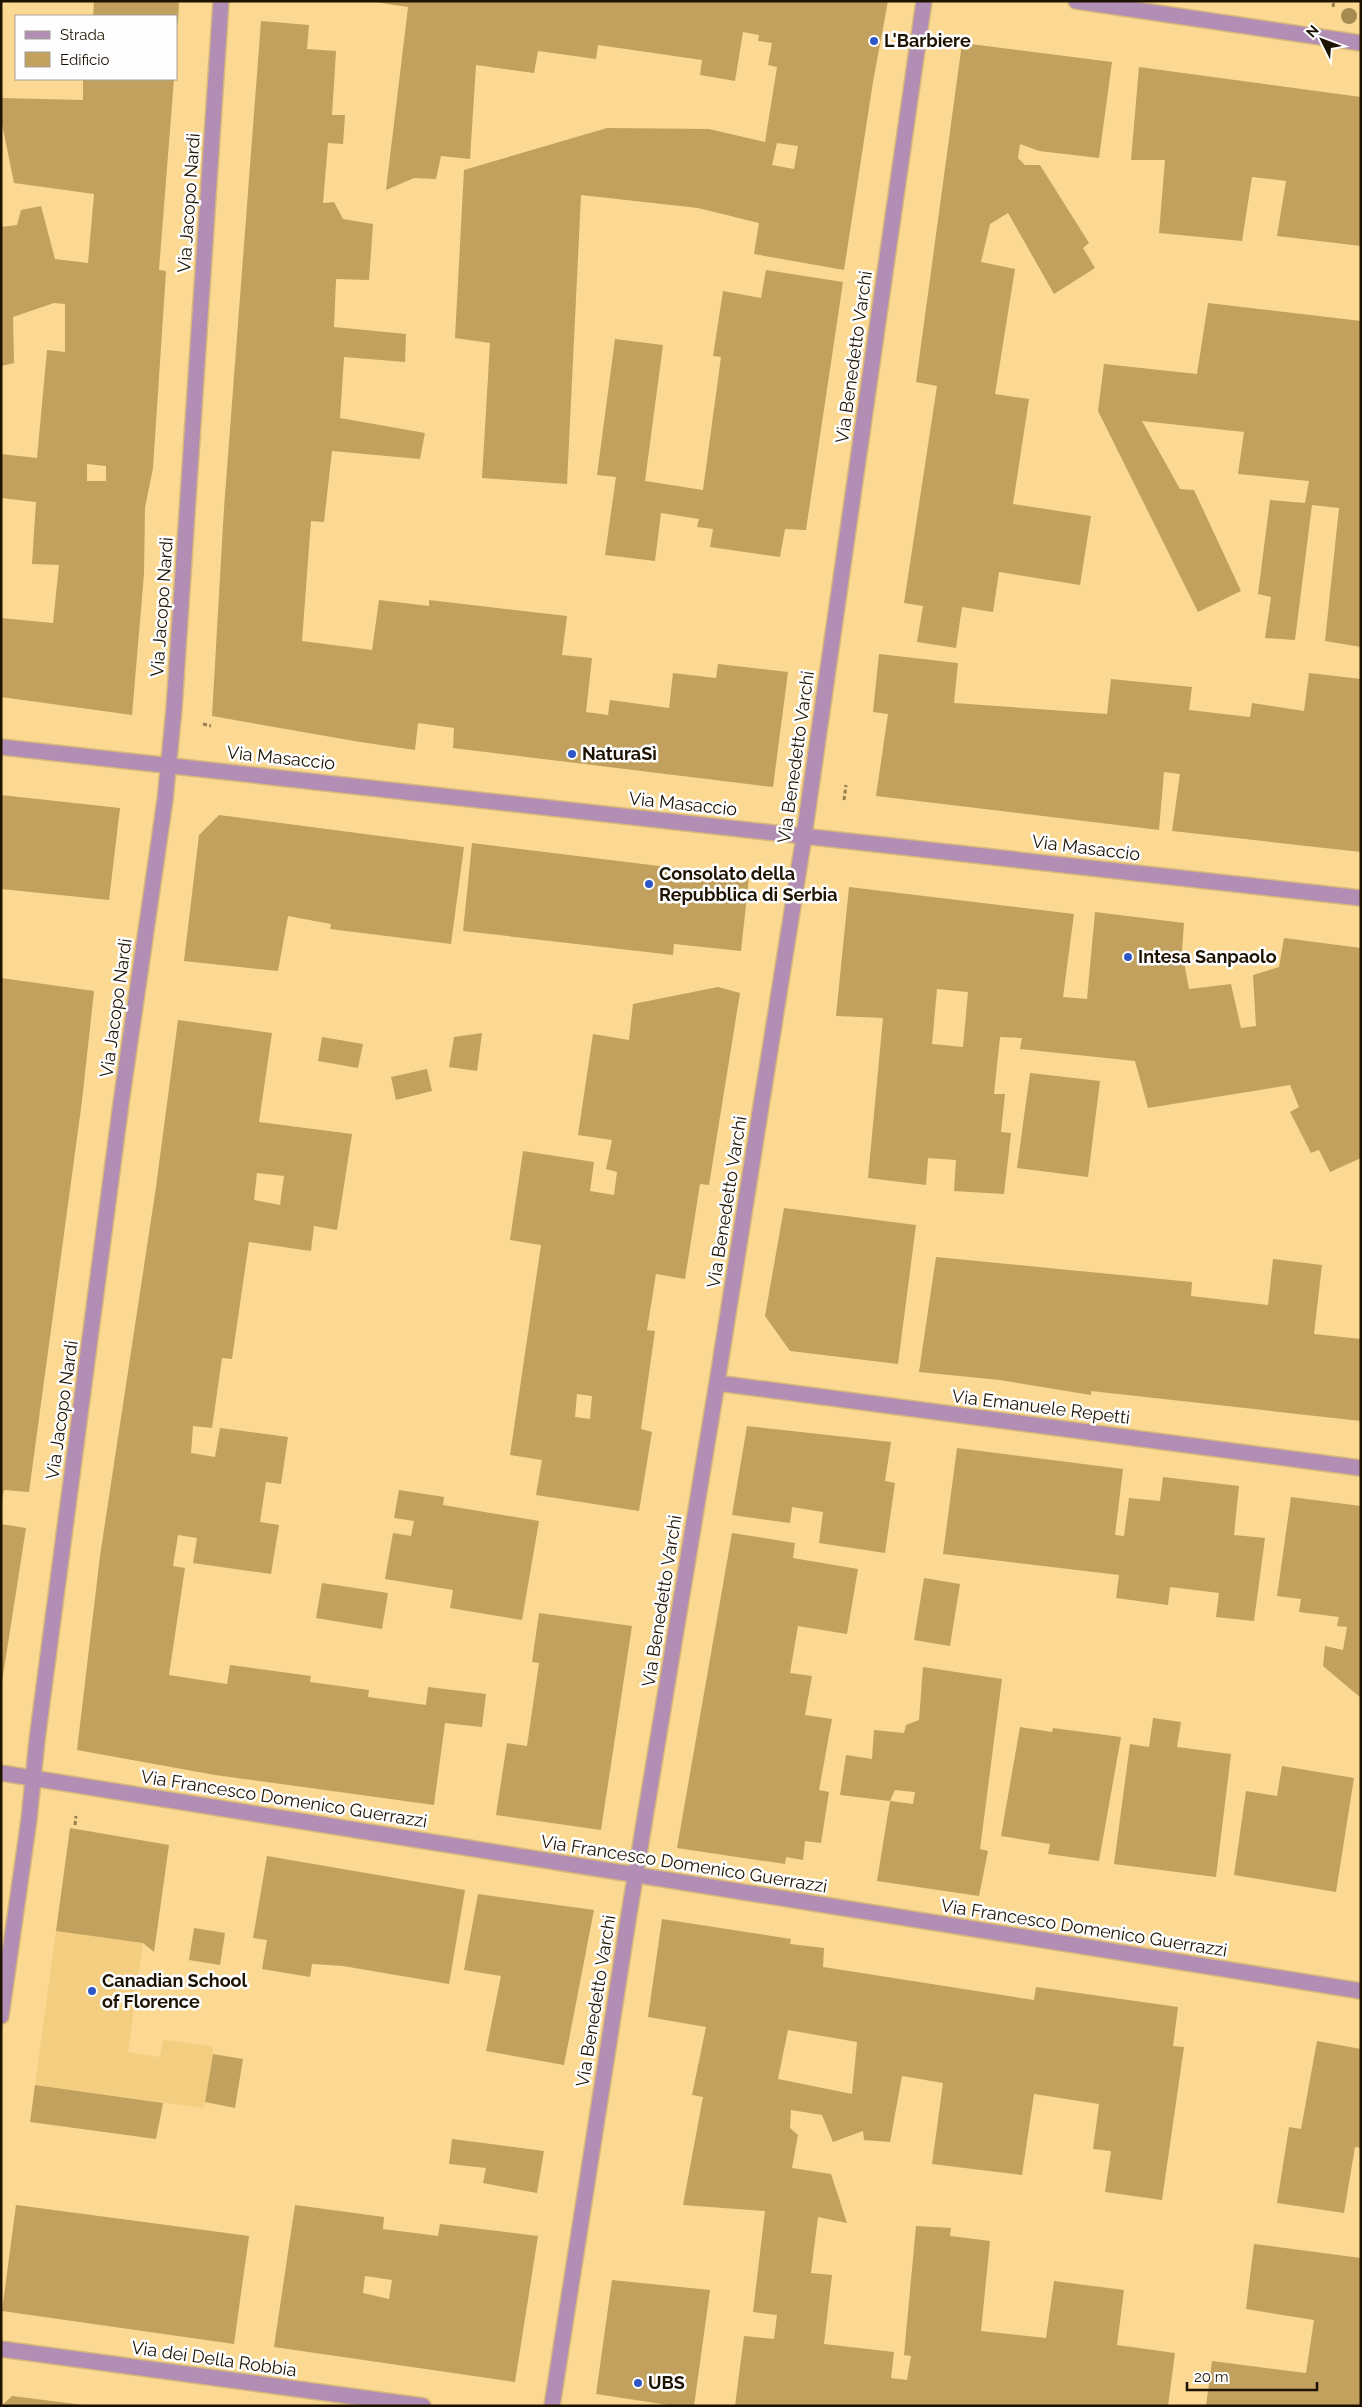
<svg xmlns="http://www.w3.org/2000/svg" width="1362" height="2407" font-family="Raleway,sans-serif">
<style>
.built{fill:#f3ce80}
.building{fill:#c1a15d;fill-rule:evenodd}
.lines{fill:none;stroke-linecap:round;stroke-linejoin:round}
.minor-casing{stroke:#d8b97b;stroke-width:18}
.path{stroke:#967e50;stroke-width:3;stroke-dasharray:4 2.5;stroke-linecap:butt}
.minor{stroke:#b28eb4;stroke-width:15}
.tree{fill:#a68b50}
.poi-dot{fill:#2d57c6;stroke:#fefefe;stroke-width:2}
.labels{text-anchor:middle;stroke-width:5;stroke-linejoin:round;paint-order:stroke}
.poi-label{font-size:18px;font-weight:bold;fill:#1e1200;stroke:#fefefe;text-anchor:start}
.street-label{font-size:18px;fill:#1e1200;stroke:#fefefe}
</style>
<rect width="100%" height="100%" fill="#fbd993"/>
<path class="built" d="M56 1931 143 1943 128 2052 160 2057 163 2040 212 2046 213 2054 204 2108 35 2085Z"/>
<path class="building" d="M94 1H179L178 26 176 16H93Z
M368 1H888L873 82 844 270 754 254 759 223 698 208 581 195 567 484 482 478 490 343 455 338 464 170 607 128 709 129 765 142 777 67 768 65 772 43 758 41 759 35 743 32 735 81 700 75 702 60 598 45 596 59 538 51 534 73 476 65 470 159 441 156 436 179 414 178 386 190 408 7ZM777 143 798 146 794 169 772 165Z
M261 21 309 25 307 49 336 51 332 115H345L343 144 328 143 323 203 334 202 343 219 373 224 369 280 336 279 334 327 406 334 405 362 344 357 340 418 425 433 420 459 332 451 324 522 311 521 302 641 372 650 379 600 429 606V600L567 616 562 655 592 658 586 712 608 715 610 700 669 708 673 673 716 678 718 664 788 672 773 787 453 748 454 728 418 723 415 750 360 742 212 716 224 508Z
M962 43 1112 62 1099 158 1039 151 1020 144 1018 158 1025 165H1040L1089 243 1083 248 1095 268 1054 294 1008 213 990 224 981 262 1015 269 995 394 1029 399 1013 504 1091 516 1080 585 999 572 993 612 962 607 956 648 917 642 923 606 904 603 937 386 916 382Z
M1139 67 1361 97V246L1277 236 1286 181 1252 177 1242 241 1159 233 1165 160H1131Z
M83 79H174L159 270 166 271 153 468 145 508 144 574 132 715 1 697V618L53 623 59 565 32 564 36 502 1 498V454L37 458 47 350 65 352V304L54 303 13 317 14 363 1 366V227L17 225 21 210 41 206 55 259 88 263 94 194 14 183 1 119V98L83 100ZM87 464 106 466V481H87Z
M766 270 843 282 806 530 785 529 780 557 710 547 713 529 697 527 699 519 661 513 655 561 605 555 616 477 597 475 615 339 663 345 645 481 703 490 721 357 713 356 723 291 761 298Z
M1208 303 1361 321V647L1325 641 1339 508 1312 505 1295 640 1265 638 1271 597 1258 594 1270 500 1305 503 1309 481 1238 474 1244 432 1142 421 1180 489 1194 490 1241 591 1198 612 1098 411 1104 364 1197 374Z
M879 654 958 663 954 703 1107 714 1111 679 1192 687 1189 710 1250 717 1252 703 1304 711 1309 673 1361 679V852L1172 831 1180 774 1164 772 1159 830 876 796 888 714 873 712Z
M1 795 120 808 109 900 1 889Z
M219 815 464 847 451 944 330 929 331 924 288 916 278 971 184 961 199 835Z
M472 843 749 877 741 951 674 944 673 955 463 931Z
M849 887 1074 914 1063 997 1087 999 1095 912 1184 923 1182 951 1189 989 1231 984 1241 1028 1256 1026 1253 975 1279 967 1284 938 1361 948V1158L1330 1172 1319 1150 1311 1153 1290 1112 1299 1107 1290 1085 1148 1108 1135 1061 1020 1049 1022 1038 1000 1037 994 1094H1005L1001 1132 1011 1133 1004 1194 954 1191 956 1160 928 1158 926 1185 868 1178 883 1018 836 1016ZM937 989 968 992 963 1047 932 1044Z
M1 978 94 991 82 1101 29 1492 4 1490 2 1500Z
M718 987 740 993 709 1185 700 1184 685 1279 656 1274 647 1330 655 1331 641 1429 652 1432 639 1511 536 1495 542 1460 510 1455 541 1245 510 1240 523 1151 594 1162 590 1191 614 1195 617 1172 606 1169 612 1140 578 1135 593 1034 629 1040 633 1004ZM577 1394 592 1396 590 1419 575 1417Z
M178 1020 272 1033 259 1122 352 1134 337 1230 314 1226 311 1251 249 1242 232 1359 222 1358 212 1428 193 1426 191 1453 215 1457 220 1428 288 1437 281 1484 266 1482 260 1522 279 1525 271 1574 193 1563 197 1538 178 1535 173 1566 185 1568 169 1675 227 1684 230 1665 311 1676 310 1682 369 1690 368 1697 426 1705 428 1687 486 1694 482 1727 445 1723 434 1805 215 1775 77 1750 100 1556 156 1187ZM257 1173 284 1176 280 1205 254 1200Z
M482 1033 477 1071 449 1067 454 1037Z
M322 1037 363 1044 358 1068 318 1061Z
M427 1069 432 1091 396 1100 391 1077Z
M1030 1073 1100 1081 1088 1177 1017 1168Z
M784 1208 916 1225 898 1364 790 1351 765 1316Z
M936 1257 1192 1282 1191 1296 1268 1305 1273 1259 1322 1265 1314 1334 1361 1339V1421L1091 1391V1395L1000 1380 919 1372Z
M747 1426 891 1442 885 1481 895 1483 885 1553 819 1543 823 1512 792 1507 790 1523 732 1515Z
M957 1448 1123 1469 1115 1535 1124 1536 1129 1498 1160 1501 1163 1477 1239 1486 1234 1535 1265 1538 1254 1621 1216 1617 1219 1593 1170 1587 1168 1605 1116 1598 1119 1575 943 1554Z
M399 1490 444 1497 443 1505 539 1521 522 1620 450 1608 453 1590 385 1579 393 1533 411 1536 414 1521 394 1518Z
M1291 1497 1361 1506V1698L1323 1666 1325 1646 1343 1650 1347 1627 1337 1626 1339 1617 1299 1612 1301 1599 1277 1596Z
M1 1524 26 1528 2 1682H1Z
M732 1533 795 1543 793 1558 858 1569 847 1634 798 1626 790 1673 812 1676 805 1715 832 1719 819 1790 829 1792 821 1843 805 1841 803 1860 786 1857 785 1864 677 1848Z
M924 1578 960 1584 950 1646 914 1640Z
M322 1583 388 1593 382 1629 316 1618Z
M539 1613 632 1626 601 1830 496 1815 507 1743 527 1746 539 1663 532 1662Z
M923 1667 1002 1679 980 1849 988 1851 979 1896 877 1881 890 1801 913 1804 915 1792 895 1790 890 1801 840 1795 846 1755 872 1759 874 1730 904 1733 906 1725 919 1720Z
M1153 1718 1181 1722 1177 1747 1231 1754 1216 1877 1114 1864 1130 1744 1149 1747Z
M1020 1727 1052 1732 1053 1728 1121 1737 1099 1861 1048 1854 1050 1844 1001 1836Z
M1282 1766 1354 1778 1336 1892 1234 1875 1246 1791 1277 1796Z
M70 1828 169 1845 154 1952 143 1943 56 1931Z
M267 1856 465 1890 449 1984 343 1966 312 1964 310 1977 262 1969 267 1940 253 1938Z
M478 1894 594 1910 564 2065 486 2051 501 1976 464 1970Z
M662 1919 791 1939 790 1944 824 1948 823 1967 1034 2000 1036 1987 1178 2007 1173 2046 1184 2047 1162 2200 1105 2192 1111 2151 1093 2149 1099 2104 1034 2094 1022 2175 932 2164 943 2083 902 2076 890 2142 864 2140 863 2131 833 2142 822 2115 791 2110 790 2128 798 2135 792 2168 831 2174 847 2223 818 2217 811 2273 832 2275 824 2344 894 2352 891 2378 907 2380 911 2356 904 2355 916 2226 951 2228 950 2236 990 2241 981 2331 1046 2338 1054 2281 1124 2290 1117 2345 1175 2353 1168 2406H735L744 2336 774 2339 777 2315 753 2312 765 2211 683 2205 703 2097 692 2095 706 2027 648 2017ZM788 2030 857 2042 852 2094 778 2079Z
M194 1928 225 1933 220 1965 189 1960Z
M1317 2041 1361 2049V2148L1355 2147 1344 2213 1277 2203 1289 2127 1301 2129Z
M213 2054 243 2059 235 2108 205 2102Z
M35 2085 163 2103 156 2139 30 2122Z
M452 2139 544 2151 537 2193 483 2183 486 2168 449 2164Z
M16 2205 249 2236 234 2344 2 2311Z
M295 2205 384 2217 383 2229 438 2236 440 2224 538 2236 515 2382 274 2347ZM365 2276 392 2280 389 2299 363 2293Z
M1254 2244 1361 2258V2406H1206L1212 2361 1306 2373 1314 2320 1246 2309Z
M612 2280 710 2290 694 2406H675L596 2394Z
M12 2396 84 2405V2406H1Z"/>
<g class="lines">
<g class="minor-casing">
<path id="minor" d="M1076 1 1361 43
M1 747 1361 898
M717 1383 1361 1468
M1 1773 1361 1991
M1 2016 29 1819 37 1740 121 1103 165 800 174 709 221 1
M1 2349 423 2406
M552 2406 629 1914 717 1383 804 836 924 1"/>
</g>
<path class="path" d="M1333 7 1334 1
M203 724 211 726
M844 800 846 785
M75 1825 76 1816"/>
<use href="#minor" class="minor"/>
</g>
<circle class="tree" cx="1349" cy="16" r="8"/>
<g class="poi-dot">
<circle cx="874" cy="41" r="5"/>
<circle cx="572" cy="754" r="5"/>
<circle cx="649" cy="884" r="5"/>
<circle cx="1128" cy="957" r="5"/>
<circle cx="92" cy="1991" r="5"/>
<circle cx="638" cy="2383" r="5"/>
</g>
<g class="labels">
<g class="poi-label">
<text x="884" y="47">L'Barbiere</text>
<text x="582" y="760">NaturaSì</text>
<text x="659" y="880">Consolato della<tspan x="659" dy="21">Repubblica di Serbia</tspan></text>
<text x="1138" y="963">Intesa Sanpaolo</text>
<text x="102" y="1987">Canadian School<tspan x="102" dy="21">of Florence</tspan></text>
<text x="648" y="2389">UBS</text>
</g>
<g class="street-label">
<text transform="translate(189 203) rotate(-86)" y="6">Via Jacopo Nardi</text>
<text transform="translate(854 357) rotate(-82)" y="6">Via Benedetto Varchi</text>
<text transform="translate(162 607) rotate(-86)" y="6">Via Jacopo Nardi</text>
<text transform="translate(796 757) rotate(-82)" y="6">Via Benedetto Varchi</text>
<text transform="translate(281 758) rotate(6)" y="6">Via Masaccio</text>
<text transform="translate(683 804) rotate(6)" y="6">Via Masaccio</text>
<text transform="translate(1086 848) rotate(7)" y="6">Via Masaccio</text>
<text transform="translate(116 1008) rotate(-82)" y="6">Via Jacopo Nardi</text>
<text transform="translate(727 1202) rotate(-81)" y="6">Via Benedetto Varchi</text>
<text transform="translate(1041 1407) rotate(7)" y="6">Via Emanuele Repetti</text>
<text transform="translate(62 1410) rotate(-82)" y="6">Via Jacopo Nardi</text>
<text transform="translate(662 1601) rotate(-81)" y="6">Via Benedetto Varchi</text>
<text transform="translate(284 1799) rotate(9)" y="6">Via Francesco Domenico Guerrazzi</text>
<text transform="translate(684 1864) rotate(9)" y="6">Via Francesco Domenico Guerrazzi</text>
<text transform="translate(1084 1928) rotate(9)" y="6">Via Francesco Domenico Guerrazzi</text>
<text transform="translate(596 2001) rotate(-81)" y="6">Via Benedetto Varchi</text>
<text transform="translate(214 2359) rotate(8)" y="6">Via dei Della Robbia</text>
</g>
</g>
<rect width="1362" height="2407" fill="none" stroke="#1e1200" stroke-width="5"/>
<rect x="15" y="15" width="162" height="65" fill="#fefefe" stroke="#a4a098"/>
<rect x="25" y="31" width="25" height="8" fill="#b28eb4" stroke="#a4a098"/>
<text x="60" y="40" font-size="15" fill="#1e1200">Strada</text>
<rect x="25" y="52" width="25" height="15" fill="#c1a15d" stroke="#a4a098"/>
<text x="60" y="65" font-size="15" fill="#1e1200">Edificio</text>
<g transform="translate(1322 40) rotate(312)" stroke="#fefefe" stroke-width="4" paint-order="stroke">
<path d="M0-4L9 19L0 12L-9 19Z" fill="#1e1200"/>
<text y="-8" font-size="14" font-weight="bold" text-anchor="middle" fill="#1e1200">N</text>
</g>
<path d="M1187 2382v8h130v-8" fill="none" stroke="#1e1200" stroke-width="2.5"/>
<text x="1194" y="2382" font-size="15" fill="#1e1200" stroke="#fefefe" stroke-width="4" paint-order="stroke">20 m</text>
</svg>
